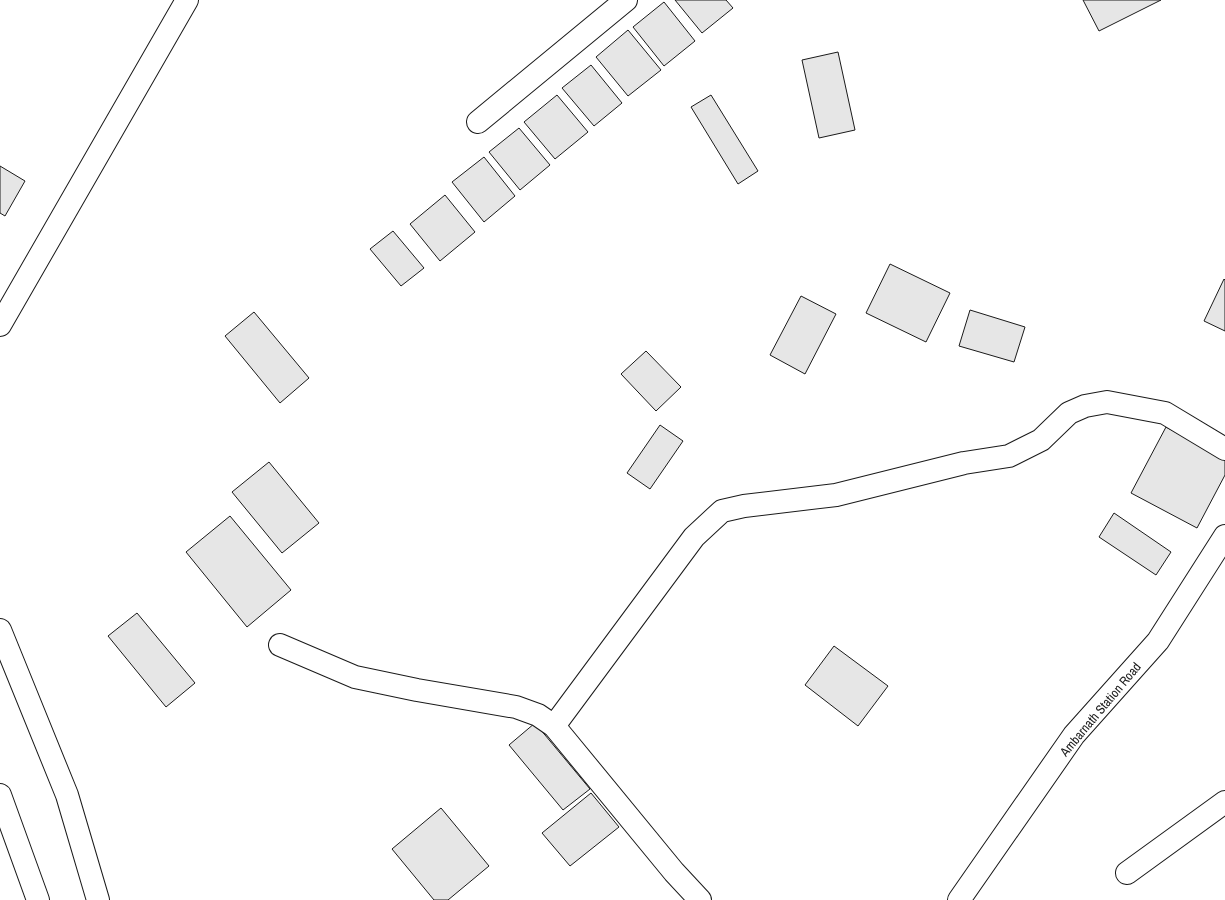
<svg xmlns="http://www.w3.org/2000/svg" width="1225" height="900" font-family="'Archivo Narrow',sans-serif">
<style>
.building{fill:#e6e6e6;stroke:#1a1a1a}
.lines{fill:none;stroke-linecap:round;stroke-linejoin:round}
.minor-casing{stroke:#1a1a1a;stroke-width:24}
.major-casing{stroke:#1a1a1a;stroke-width:24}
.minor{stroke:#fff;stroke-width:22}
.major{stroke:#fff;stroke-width:22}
.labels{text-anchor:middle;stroke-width:3;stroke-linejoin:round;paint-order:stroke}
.street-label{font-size:13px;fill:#1a1a1a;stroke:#fff}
</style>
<rect width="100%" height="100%" fill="#fff"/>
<path class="building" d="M675 0H726L733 8 702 33Z
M1083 0H1161L1099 31Z
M664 2 695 41 664 66 633 27Z
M628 30 661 70 628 96 596 57Z
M838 52 855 130 819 138 802 60Z
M591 65 622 103 594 126 562 88Z
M557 95 588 132 555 159 524 122Z
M711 95 758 171 738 184 691 107Z
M519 128 550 165 520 190 489 152Z
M484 157 515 196 484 222 452 182Z
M0 166 25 181 5 216 0 213Z
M445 195 475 232 440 261 410 224Z
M393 231 424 268 401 286 370 249Z
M890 264 950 293 926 342 866 313Z
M1224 279 1225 280V331L1204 321Z
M801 296 836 314 805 374 770 355Z
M970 310 1025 327 1014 362 959 346Z
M254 312 309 378 280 403 225 336Z
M646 351 681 387 656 411 621 374Z
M660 425 683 441 650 489 627 473Z
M1166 427 1225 459V475L1197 528 1131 493Z
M269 462 319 523 282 553 232 492Z
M1114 513 1171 552 1156 575 1099 537Z
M230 516 291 590 247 627 186 552Z
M137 613 195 683 166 707 108 636Z
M834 646 888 686 858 726 805 685Z
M535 723 590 789 563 810 509 745Z
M591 793 619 827 570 866 542 833Z
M441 808 489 866 448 900H434L392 849Z"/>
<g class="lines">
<g class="minor-casing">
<path id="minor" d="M478 122 626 0
M0 325 187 0
M280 645 355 677 417 690 516 707 538 715 554 726 674 872 700 900
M554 726 694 537 722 511 744 506 836 495 964 463 1009 456 1041 440 1069 413 1085 406 1107 402 1165 413 1225 449
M1127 873 1225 802
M959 900 1074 735 1158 641 1225 536"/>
</g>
<g class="major-casing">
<path id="major" d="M0 630 67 795 98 900
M0 795 38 900"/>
</g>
<use href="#minor" class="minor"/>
<use href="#major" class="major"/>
</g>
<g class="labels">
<g class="street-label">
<text transform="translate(1100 709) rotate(-50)" y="5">Ambarnath Station Road</text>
</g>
</g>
</svg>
